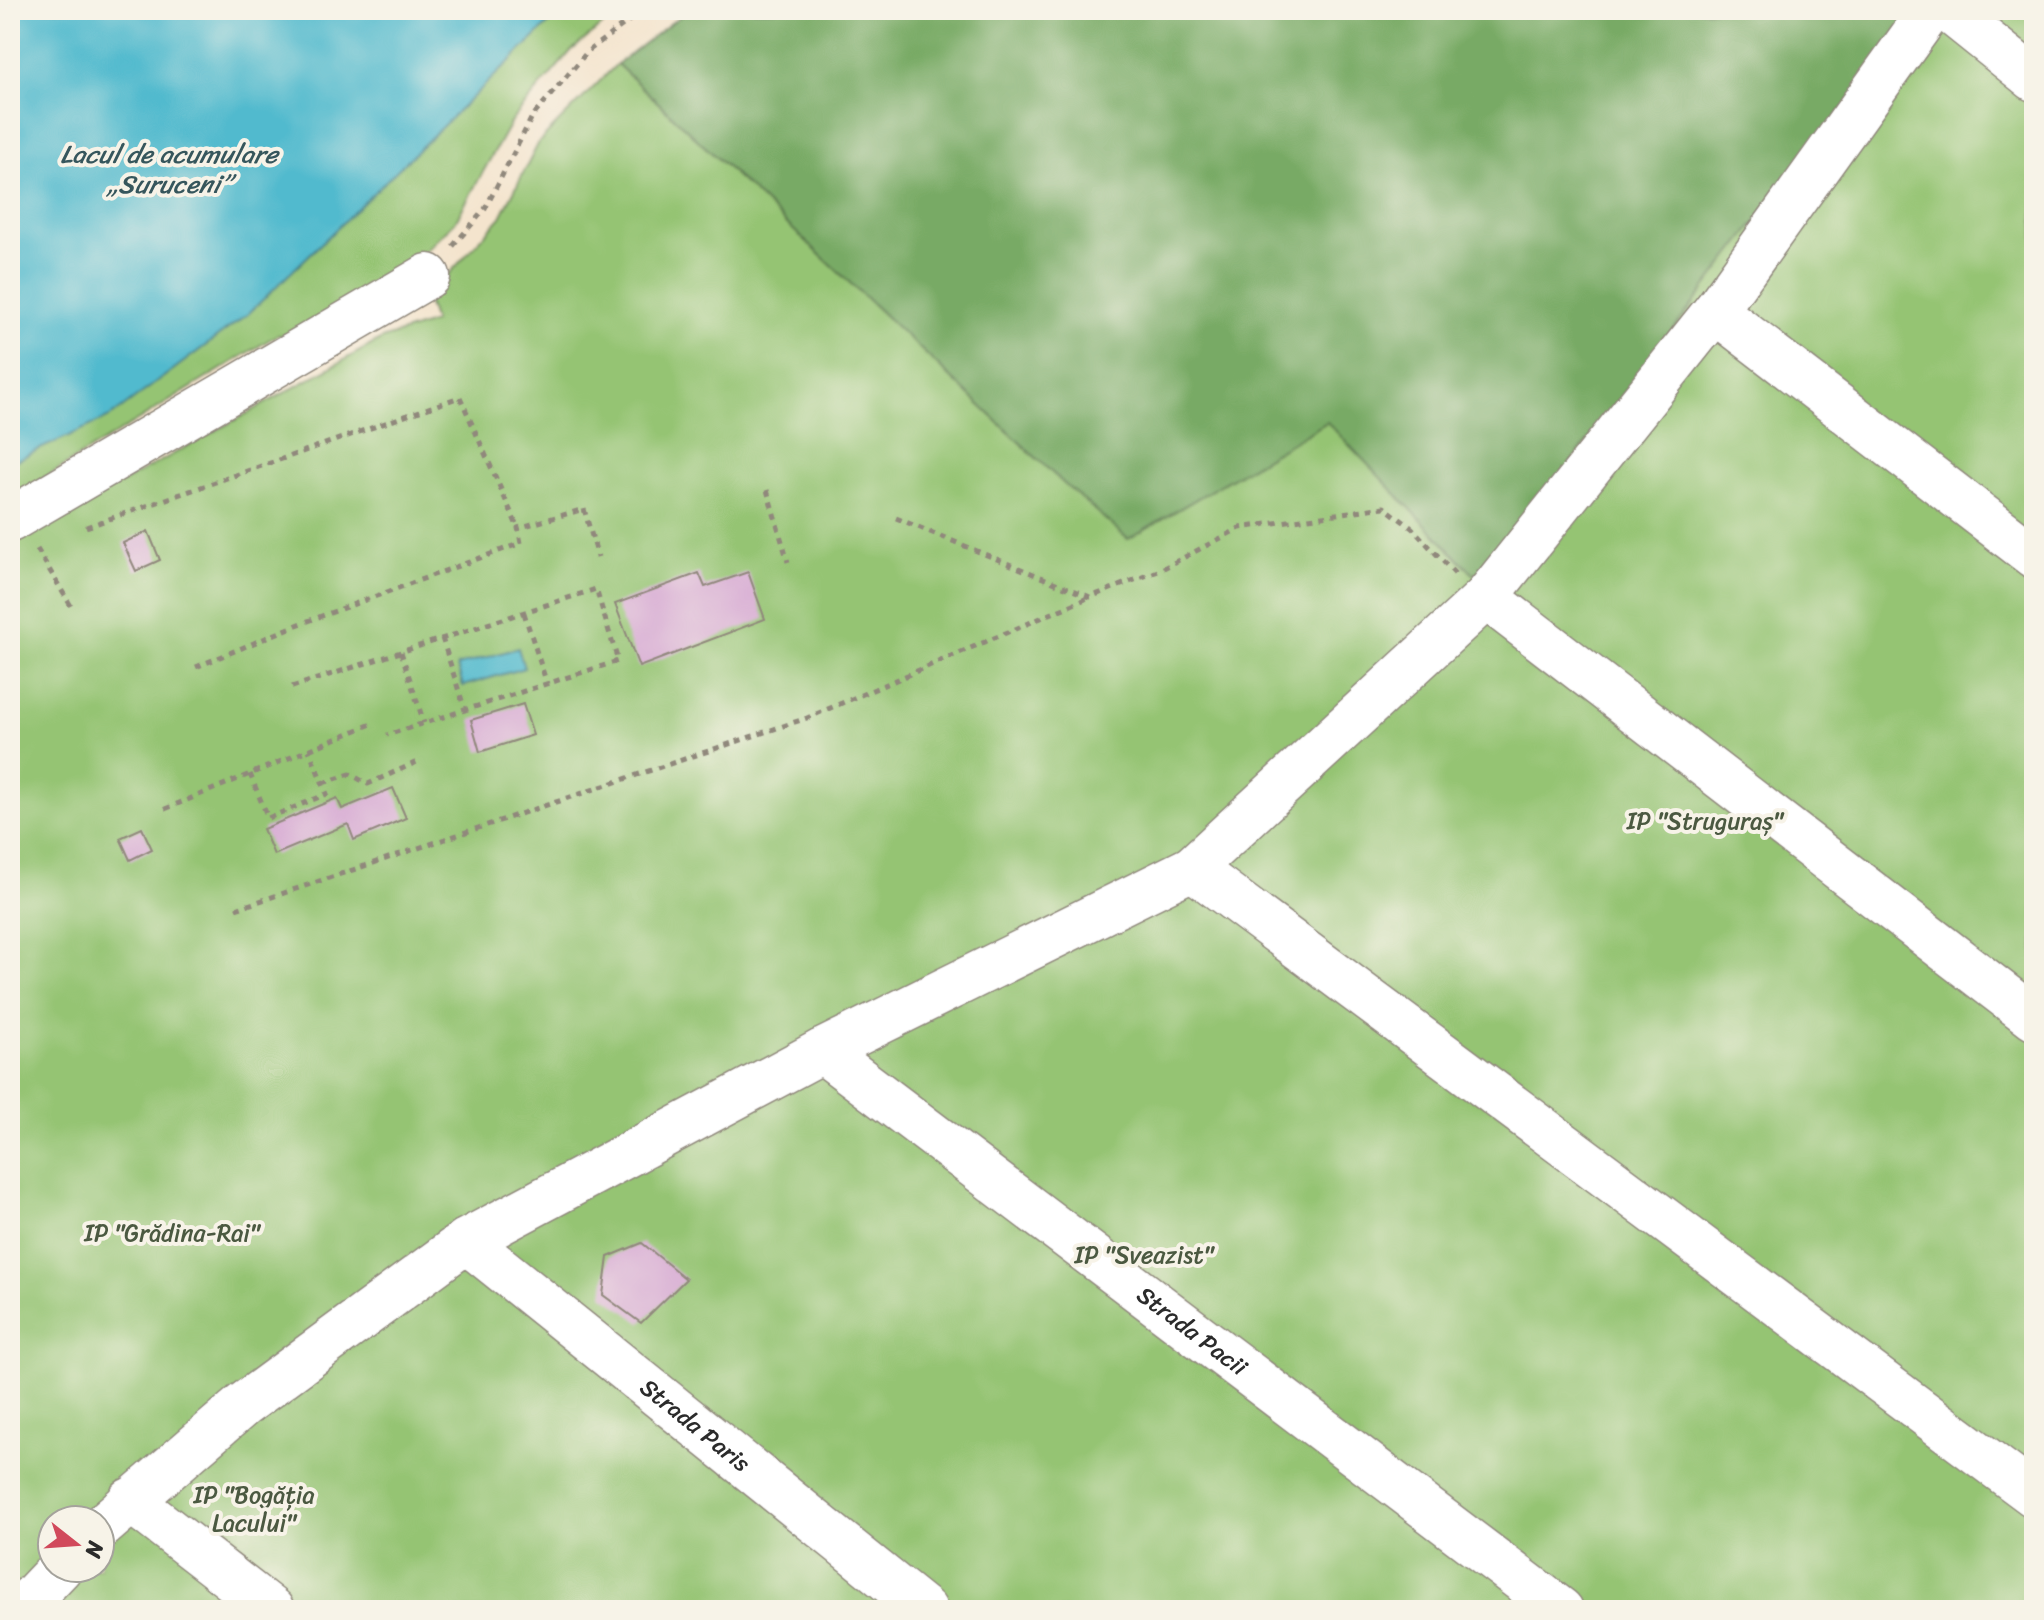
<svg xmlns="http://www.w3.org/2000/svg" width="2044" height="1620" font-family="Sriracha,sans-serif">
<style>
.green{fill:#95c473;stroke:#60784f;stroke-width:2;fill-rule:evenodd}
.forest{fill:#78aa65;stroke:#526a48;stroke-width:2}
.water{fill:#51bace;stroke:#3e727c;stroke-width:2}
.building{fill:#d8add4}
.lines{fill:none;stroke-linecap:round;stroke-linejoin:round}
.minor-casing{stroke:#90887c;stroke-width:47}
.path{stroke:#90887c;stroke-width:5;stroke-dasharray:6 6;stroke-linecap:butt}
.minor{stroke:#fff;stroke-width:44}
.labels{text-anchor:middle;stroke-width:8;stroke-linejoin:round;paint-order:stroke}
.park-label{font-size:24px;fill:#4b5941;stroke:#f7f3e8}
.street-label{font-size:24px;fill:#2b2b2b;stroke:#f7f3e8}
.water-label{font-size:26px;font-style:italic;fill:#36565c;stroke:#f7f3e8}
</style>
<rect width="100%" height="100%" fill="#f7f3e8"/>
<filter id="ink" filterUnits="userSpaceOnUse"><feTurbulence type="fractalNoise" baseFrequency=".0125" numOctaves="2"/><feDisplacementMap in="SourceGraphic" scale="16" xChannelSelector="R" yChannelSelector="G"/><feConvolveMatrix kernelMatrix="1 2 1 2 8 2 1 2 1" color-interpolation-filters="sRGB"/></filter>
<filter id="wash" filterUnits="userSpaceOnUse"><feTurbulence type="fractalNoise" baseFrequency=".006" numOctaves="4" result="noise"/><feDisplacementMap in="SourceGraphic" scale="32" xChannelSelector="R" yChannelSelector="G"/><feGaussianBlur stdDeviation="1.8" result="paint"/><feColorMatrix in="noise" values="0 0 0 0 0 0 0 0 0 0 0 0 0 0 0 0 0 1.4 0 .05"/><feComposite in="paint" operator="in"/></filter>
<g filter="url(#wash)">
<rect width="100%" height="100%" fill="#f4e4cd"/>
<path class="green" d="M523 10H621L571 51 512 120 455 222 398 277 303 336 277 335 10 499V420Z
M1919 10H2034V1610H10V544L382 339 434 322 426 299 501 217 539 142 617 64 1062 482 1128 539 1327 422ZM52 1520H100V1568H52Z"/>
<path class="forest" d="M688 10H1919L1480 581 1327 422 1128 539 1062 482 617 64Z"/>
<path class="water" d="M10 10H563L248 314 110 417 10 463Z
M518 648 524 668 463 686 457 666Z"/>
<g id="blocks">
<path class="building" d="M148 531 160 560 136 571 123 543Z
M748 572 765 619 639 667 615 604 699 573 705 587Z
M523 704 533 735 480 752 471 720Z
M393 788 406 818 354 840 348 824 274 855 263 829 337 798 342 809Z
M142 828 152 849 130 860 120 838Z
M642 1243 686 1279 641 1323 603 1295 608 1257Z"/>
</g>
</g>
<g filter="url(#ink)">
<use href="#blocks" fill-opacity="0" stroke="#90887c" stroke-width="2"/>
<g class="lines">
<g class="minor-casing">
<g id="minor">
<path d="M1948 10 2034 79"/>
<path d="M1715 311 2034 556"/>
<path d="M10 520 428 276"/>
<path d="M1486 597 2034 1018"/>
<path d="M1192 868 2034 1495"/>
<path id="s1" d="M822 1051 1561 1610"/>
<path id="s2" d="M466 1241 925 1610"/>
<path d="M130 1500 272 1610"/>
<path d="M100 1528 243 1405 466 1241 822 1051 1192 868 1486 597 1715 311 1931 10"/>
<path d="M20 1610 60 1568"/>
</g>
</g>
<path class="path" d="M453 246 485 209 532 117 588 51 643 10
M767 490 788 562
M896 518 1090 597 1158 571 1240 528 1384 507 1412 528 1455 574
M86 527 460 397 518 528
M37 549 71 606
M524 613 547 684
M442 638 465 710
M401 652 424 723
M196 667 297 625 521 543 518 528 584 509 598 557
M292 687 596 589 618 661 387 735
M250 774 268 818 327 794 309 750
M323 783 350 774 368 784 417 762
M165 809 374 723
M236 909 807 718 1090 597"/>
<use href="#minor" class="minor"/>
</g>
</g>
<g class="labels">
<g class="park-label">
<text x="1705" y="829">IP "Struguraș"</text>
<text x="172" y="1241">IP "Grădina-Rai"</text>
<text x="1144" y="1263">IP "Sveazist"</text>
<text x="254" y="1503">IP "Bogăția<tspan x="254" dy="28">Lacului"</tspan></text>
</g>
<g class="street-label">
<text dy="8" stroke="none"><textPath href="#s1" startOffset="464">Strada Pacii</textPath></text>
<text dy="8" stroke="none"><textPath href="#s2" startOffset="294">Strada Paris</textPath></text>
</g>
<g class="water-label">
<text x="169" y="163">Lacul de acumulare<tspan x="169" dy="30">„Suruceni”</tspan></text>
</g>
</g>
<rect width="2044" height="1620" fill="none" stroke="#f7f3e8" stroke-width="40"/>
<g transform="translate(76 1544) rotate(107)"><circle r="38" fill="#f7f3e8" stroke="#a5a39c" stroke-width="2"/>
<path d="M0-6L14 30L0 20L-14 30Z" fill="#d1495b"/>
<text y="-12" font-size="22" font-weight="bold" text-anchor="middle" fill="#2b2b2b">N</text>
</g>
</svg>
